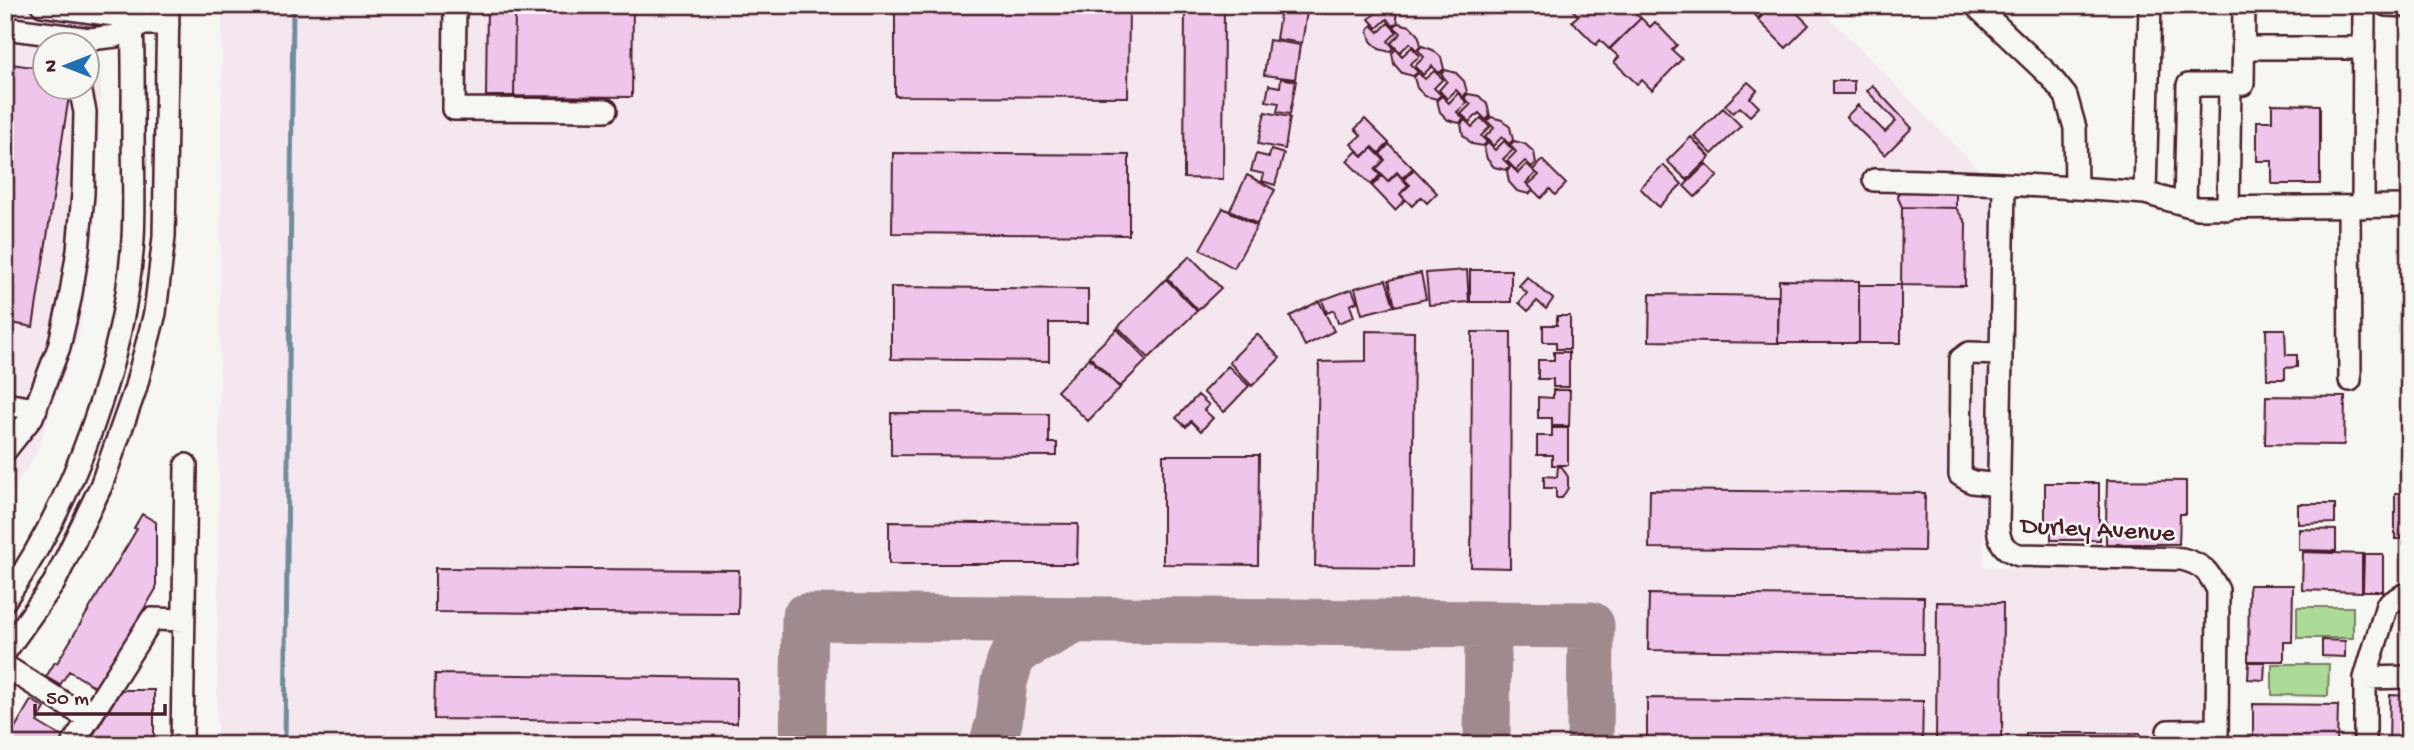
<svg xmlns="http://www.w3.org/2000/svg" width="2414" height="750" font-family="'Gochi Hand',sans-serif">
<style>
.built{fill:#f4e7f0;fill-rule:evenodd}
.green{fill:#acda99;stroke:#7b7c62;stroke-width:2}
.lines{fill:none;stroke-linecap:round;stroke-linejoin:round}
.stream{stroke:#6f8c9b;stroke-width:5}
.taxiway{stroke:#a08a8e;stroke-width:47}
.building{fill:#f0c5eb;stroke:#4a1f2b;stroke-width:2}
.minor-casing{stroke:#4a1f2b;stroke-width:26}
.minor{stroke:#f6f6f2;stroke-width:21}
.labels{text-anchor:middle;stroke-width:5;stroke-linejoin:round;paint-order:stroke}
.street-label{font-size:26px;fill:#4a1f2b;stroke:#f6f6f2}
</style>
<rect width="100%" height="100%" fill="#f6f6f2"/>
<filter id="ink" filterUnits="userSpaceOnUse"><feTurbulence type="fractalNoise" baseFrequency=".0143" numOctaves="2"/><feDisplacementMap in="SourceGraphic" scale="14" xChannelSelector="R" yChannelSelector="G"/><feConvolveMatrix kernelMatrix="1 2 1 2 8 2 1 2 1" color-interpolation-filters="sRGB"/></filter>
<g filter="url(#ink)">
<path class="built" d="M5 5H96L101 89 94 236 79 334 35 456 5 501ZM46 46H88V88H46Z
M222 5H1817L1980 171 1990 206 1984 567 2177 572 2188 575 2201 585 2206 600V745H217Z"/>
<path class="green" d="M2297 607H2353V638H2297Z
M2272 664H2329L2328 696 2272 695Z"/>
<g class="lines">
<path class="stream" d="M285 745 293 5"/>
<path class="taxiway" d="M803 745 805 617 1591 625 1590 745
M992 745 999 722 1004 682 1011 659 1020 649 1072 622
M1487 745 1488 625"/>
</g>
<path class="building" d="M487 5H515L514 96H486Z
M515 5H633L632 97 514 96Z
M895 5H1129L1128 97 895 96Z
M1185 5H1224L1223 179 1184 178Z
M1293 5H1308V10L1293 7Z
M1373 5H1390L1395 10 1398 22 1393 26 1387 19 1377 28 1369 19 1378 11Z
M1572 5H1633L1631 8 1641 18 1609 49 1600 40 1596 45 1572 21 1578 16 1570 7Z
M1745 5H1771L1758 18Z
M1773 5H1789L1809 25 1786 48 1758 20Z
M1281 8 1307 12 1302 43 1276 39Z
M1641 18 1650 27 1655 22 1677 45 1672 50 1682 59 1652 90 1642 80 1637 84 1614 62 1619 57 1610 49Z
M1388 23 1397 32 1388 41 1394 48 1390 52 1379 49 1371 41 1368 30 1372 25 1379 32Z
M1398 23 1410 26 1418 34 1421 45 1416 50 1410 43 1400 52 1391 43 1401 33 1394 27Z
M1269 40 1300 45 1295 79 1264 75Z
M1422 46 1433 50 1441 57 1444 69 1439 73 1432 66 1423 75 1415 66 1424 57 1418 50Z
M1412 47 1420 56 1410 64 1418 72 1413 76 1402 73 1394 64 1392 53 1396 49 1402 56Z
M5 63 46 69V88H66L65 94 69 96 33 327 6 322 5 326Z
M1445 70 1456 73 1464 81 1467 92 1463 97 1456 90 1447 99 1439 90 1447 81 1441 74Z
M1434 71 1443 79 1434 88 1441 95 1437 99 1425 96 1417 88 1414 77 1418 73 1425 79Z
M1281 78 1296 81 1290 114 1277 112 1279 103 1266 101 1269 85 1280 87Z
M1832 81H1854V94H1832Z
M1748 82 1757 90 1750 98 1759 107 1750 116 1740 107 1733 113 1725 105Z
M1872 85 1912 128 1885 155 1846 117 1858 105 1885 132 1896 121 1867 91Z
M1458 93 1467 103 1457 112 1464 119 1459 123 1448 120 1440 112 1437 100 1442 96 1449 103Z
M1468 94 1479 96 1487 104 1490 116 1486 120 1479 113 1470 122 1461 114 1471 104 1464 98Z
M2272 104 2320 105V184H2272V161H2257V121H2272Z
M1723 108 1741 126 1712 154 1694 136Z
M1265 112 1290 117 1285 149 1258 144Z
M1491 117 1502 120 1510 127 1513 140 1509 144 1502 137 1493 146 1485 137 1494 128 1487 121Z
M1481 118 1490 127 1481 136 1487 142 1483 146 1472 144 1463 135 1461 124 1465 120 1472 127Z
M1365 119 1389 143 1379 153 1373 147 1363 156 1351 144 1361 135 1355 129Z
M1691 137 1710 157 1687 180 1667 161Z
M1504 141 1513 150 1503 159 1510 166 1506 170 1494 167 1487 159 1484 147 1488 143 1495 150Z
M1514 141 1525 144 1534 152 1536 163 1532 167 1525 161 1516 170 1507 161 1516 152 1510 145Z
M1389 144 1413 168 1402 178 1397 172 1388 181 1376 169 1385 160 1380 154Z
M1372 148 1384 160 1375 170 1380 175 1371 185 1347 161 1357 151 1363 157Z
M1271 150 1284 154 1275 185 1262 181 1264 174 1251 171 1256 154 1269 157Z
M893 153 1129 155V235L892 233Z
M1542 160 1566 184 1555 195 1550 189 1541 198 1528 185 1539 175 1533 170Z
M1527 164 1536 173 1526 183 1533 190 1529 194 1517 191 1509 182 1507 171 1511 166 1518 173Z
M1706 164 1718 176 1695 197 1684 186Z
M1663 165 1682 184 1659 207 1640 188Z
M1414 169 1437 193 1427 203 1421 197 1412 206 1400 194 1410 185 1404 179Z
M1397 173 1408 185 1400 194 1405 200 1395 210 1372 186 1382 176 1388 182Z
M1247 175 1275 190 1257 224 1230 210Z
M1899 190 1956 191V208L1902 207 1898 198Z
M1902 207 1956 208 1966 223 1965 286 1901 285Z
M1223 208 1257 226 1234 268 1200 249Z
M1190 256 1221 288 1198 310 1167 278Z
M1467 270 1469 302 1429 305 1426 273Z
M1470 270H1511V302H1470Z
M1421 273 1426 299 1395 306 1389 280Z
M1527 277 1553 299 1546 309 1537 301 1528 311 1519 303 1527 293 1519 286Z
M1166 279 1197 311 1149 358 1118 327Z
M1386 280 1394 306 1362 314 1355 288Z
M1779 280 1859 281V343H1778Z
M1859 285H1901V343H1859Z
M891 287 1088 289V323H1049V361L891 359Z
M1352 289 1357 302 1350 305 1354 317 1338 323 1334 310 1327 313 1322 300Z
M1650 294 1778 296V343L1649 341Z
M1319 301 1334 331 1305 346 1290 316Z
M1557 316H1570V349H1556V342H1543V325H1557Z
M1117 329 1147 360 1120 387 1089 356Z
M2266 329H2285L2286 355H2297V367L2285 368V379H2267Z
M1366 331 1414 332 1412 567 1315 566 1319 362 1366 361Z
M1472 332H1511L1510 568 1471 567Z
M1257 334 1280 358 1252 386 1229 362Z
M1554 352H1569V387H1553V379H1538V360H1554Z
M1089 358 1120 388 1088 421 1057 391Z
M1228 366 1249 386 1224 412 1203 392Z
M1553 390H1570L1569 426H1552V418H1538V397L1553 398Z
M1198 395 1209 405 1204 410 1213 418 1201 431 1191 421 1186 427 1176 418Z
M2266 396 2345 397 2344 445 2265 444Z
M891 413 1049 414V443H1057V456L891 455Z
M1552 428H1568V465H1552V455H1537V436H1552Z
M1163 455H1259L1258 565 1163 564Z
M1558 466 1562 467 1568 477V488L1562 498H1556V488H1544V476L1557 477Z
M2107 480 2186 481V514H2180L2179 544H2106V531H2100V540H2051V529H2045V483H2099V523H2106Z
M1650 490 1925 493 1924 551 1649 548Z
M2395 493H2409V544H2406V539H2395Z
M2298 504H2335V523L2298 524Z
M142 514 156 522V589L97 688 69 671 60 685 46 677 55 662 57 663 137 529 134 528Z
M889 522 1078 524 1077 564H889Z
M2299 529 2336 530V551L2299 550Z
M2303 552 2362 554V592L2302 590Z
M2364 554H2383V591H2363Z
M435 568 739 570 738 614 435 612Z
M2249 585H2293L2292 642H2284V661H2248Z
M1649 594 1924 597 1923 654 1648 650Z
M1937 602 2003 603 2002 745H1936Z
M2404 622H2409V653H2404Z
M2322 640 2345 641V657L2322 656Z
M2249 662H2265L2264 680 2248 679Z
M435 674 737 678V723L434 719Z
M121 690H154V745H87Z
M2390 695 2409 696V745H2389Z
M1647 698 1923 701 1922 745H1647Z
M31 700 45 708 37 722 64 738 60 745H5Z
M2253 704 2338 705 2337 745H2253Z
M2026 733H2140V745H2026Z"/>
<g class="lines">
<g class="minor-casing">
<path id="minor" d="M42 5 114 15 133 24
M455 5 454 109 606 110
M1975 5 2049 75 2066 96 2075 128 2076 187
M2386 5 2409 6
M5 28 90 39 116 36 133 24H168
M2244 48H2364
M1874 180C1965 181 2055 186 2145 193L2150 5
M2004 185 1998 528C2000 544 2004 550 2019 555L2182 559C2204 565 2208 571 2218 590L2217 745
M2145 193 2197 208 2409 206
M2185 204 2188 85H2230
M2349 207 2350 380
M2363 207 2364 5
M2228 209 2230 85 2243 84 2244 5
M5 404 36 409
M5 451 32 417 59 347 70 299 78 250 83 194 85 112 80 88
M1999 485 1972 482 1960 475 1961 359 1969 353 2001 354
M5 600C75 500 125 360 133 239 135 202 133 164 133 127 133 87 134 46 131 5
M5 652 54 583 101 486 135 390 155 313 164 237 168 5
M5 666 89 719
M2365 678 2409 677
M72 745 152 619 184 620
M182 745 186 465
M2168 745V731L2217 730
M2365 745V678L2387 605 2404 595H2409"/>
</g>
<use href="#minor" class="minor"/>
</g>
</g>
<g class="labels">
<g class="street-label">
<text transform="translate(2098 527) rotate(3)" y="9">Durley Avenue</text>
</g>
</g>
<rect width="2414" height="750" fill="none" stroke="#f6f6f2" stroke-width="28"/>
<rect x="14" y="14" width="2386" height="722" fill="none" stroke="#4a1f2b" stroke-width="2.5" filter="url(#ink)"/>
<g transform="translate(66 66) rotate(270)"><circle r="33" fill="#f6f6f2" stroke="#b1a0a2" stroke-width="2"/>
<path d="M0-5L12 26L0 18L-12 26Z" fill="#1f6fb2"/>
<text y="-10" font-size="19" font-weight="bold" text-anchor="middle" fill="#4a1f2b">N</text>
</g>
<path d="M35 704v10h130v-10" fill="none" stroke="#4a1f2b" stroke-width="3.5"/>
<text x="46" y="704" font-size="21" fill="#4a1f2b" stroke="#f6f6f2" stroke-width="5" paint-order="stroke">50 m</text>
</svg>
